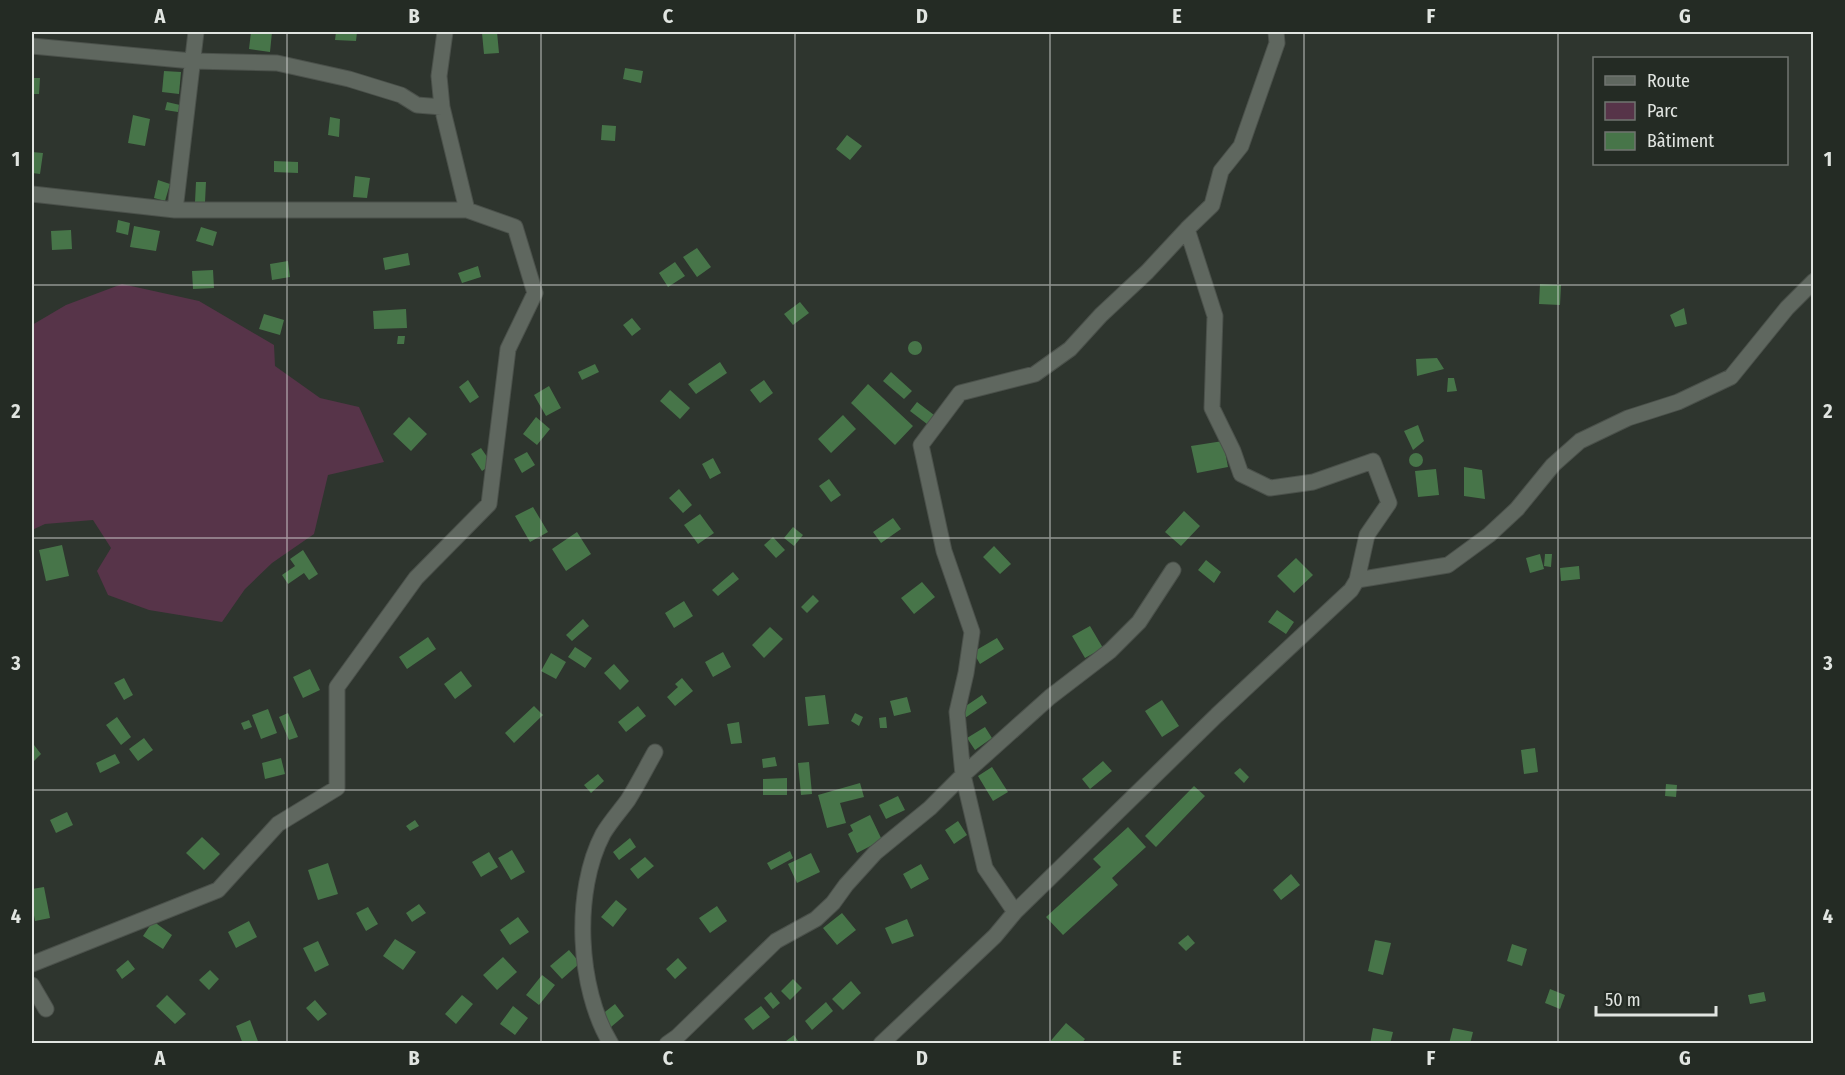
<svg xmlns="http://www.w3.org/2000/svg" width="1845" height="1075" font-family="'Fira Sans Condensed',sans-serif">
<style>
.green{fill:#573449}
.building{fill:#477549}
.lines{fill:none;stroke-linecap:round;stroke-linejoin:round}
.street-casing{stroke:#4b514b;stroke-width:17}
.street{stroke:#5f675f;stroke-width:15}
.grid{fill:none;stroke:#e1e5e1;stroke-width:1.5;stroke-opacity:0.55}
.neatline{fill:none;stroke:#e1e5e1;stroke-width:2}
.grid-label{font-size:20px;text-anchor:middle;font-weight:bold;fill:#e1e5e1}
</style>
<rect width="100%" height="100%" fill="#2e352e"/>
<path class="green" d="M122 284 199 301 274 345 275 366 320 398 359 407 384 462 328 475 314 534 272 563 245 589 222 622 149 610 108 595 97 571 111 548 93 520 45 524 32 530V325L66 305Z"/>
<path class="building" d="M251 32H272L270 52 249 49Z
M336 32H357L356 41 335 40Z
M497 32 499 53 484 54 482 33Z
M625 68 643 71 641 83 623 79Z
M164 71 181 72 179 94 162 92Z
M32 78H40L39 94H32Z
M167 102 180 105 178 112 165 110Z
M133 115 150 119 145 146 128 143Z
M330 117 340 119 339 137 328 135Z
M602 125 616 126 615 141 601 140Z
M847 135 862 146 850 160 836 149Z
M32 152 43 153 40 174 32 173Z
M274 161 298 162V173L274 172Z
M355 176 370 178 367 198 353 197Z
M158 180 170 184 165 201 154 198Z
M196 182H206L205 202H195Z
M118 220 130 223 128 235 116 232Z
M134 226 160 231 156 251 130 247Z
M201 227 217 232 213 246 196 241Z
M71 230 72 249 52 250 51 231Z
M697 248 711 267 697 277 683 257Z
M408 253 410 265 385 270 383 258Z
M288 261 290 277 272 280 270 264Z
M675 262 685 276 668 287 659 273Z
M478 266 481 277 462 283 458 273Z
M213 270 214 288 193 289 192 271Z
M1540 284 1561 285 1560 305 1539 304Z
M800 302 809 313 793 325 784 314Z
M1684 308 1687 324 1675 327 1670 315Z
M406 309 407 328 374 329 373 311Z
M264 314 284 320 280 335 259 329Z
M632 318 641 329 632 336 623 325Z
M398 336H405L404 344H397Z
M908 348a7 7 0 1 1 14 0a7 7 0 1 1-14 0Z
M1437 358 1444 369 1417 376 1416 359Z
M720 362 727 373 696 394 688 384Z
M595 364 599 372 582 380 578 372Z
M891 372 912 391 904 399 883 381Z
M1448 378H1454L1457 391 1447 392Z
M468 380 479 397 470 403 459 387Z
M764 380 773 393 760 403 750 390Z
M868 384 913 426 895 445 851 403Z
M549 386 561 408 546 416 534 395Z
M670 390 690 408 680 419 660 401Z
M917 402 934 415 927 424 910 411Z
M843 415 856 429 831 453 818 439Z
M409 417 427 434 411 451 393 434Z
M536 417 550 429 537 445 523 434Z
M1418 425 1424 441 1413 450 1404 431Z
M1223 441 1228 467 1197 473 1191 446Z
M481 448 492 464 482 471 471 454Z
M527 452 535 465 522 473 514 459Z
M1409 460a7 7 0 1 1 14 0a7 7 0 1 1-14 0Z
M713 458 721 473 710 479 702 464Z
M1464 467 1482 470 1485 499 1464 496Z
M1436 469 1439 495 1418 497 1415 471Z
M829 479 841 495 831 502 819 486Z
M679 489 692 505 683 513 669 498Z
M533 507 548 532 530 542 515 516Z
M1184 511 1200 526 1181 546 1165 532Z
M700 514 714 533 698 544 684 525Z
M893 518 901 529 881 543 873 532Z
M793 527 803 535 794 546 784 538Z
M577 532 591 554 566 571 552 549Z
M773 537 785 550 776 558 764 545Z
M62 545 69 576 46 581 39 550Z
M994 546 1011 564 1000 574 983 557Z
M303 550 318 574 309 580 304 573 288 584 282 575 295 566 290 559Z
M1540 554 1544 569 1530 573 1526 558Z
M1545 554H1552L1551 567 1544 566Z
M1296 558 1313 575 1294 593 1277 576Z
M1206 560 1221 572 1214 583 1198 570Z
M1579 566 1580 579 1561 581 1560 568Z
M733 572 739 579 718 596 712 590Z
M922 582 935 597 914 614 901 598Z
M813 595 819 601 807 613 801 607Z
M684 601 693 616 674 628 665 613Z
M1277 610 1294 622 1286 634 1268 622Z
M583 619 589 626 572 641 566 635Z
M1090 626 1103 648 1085 658 1072 636Z
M770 627 783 639 764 658 752 645Z
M428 637 436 649 407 669 399 657Z
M997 638 1004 649 980 664 973 652Z
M575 647 592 658 585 668 568 657Z
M723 652 731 667 713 677 705 662Z
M551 653 566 662 556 679 541 671Z
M614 664 629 681 620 690 604 673Z
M310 669 320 690 303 698 293 677Z
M461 671 472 686 455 699 444 684Z
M124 678 133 695 124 700 114 683Z
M682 678 693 691 675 706 667 697 678 687 675 684Z
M825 695 829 724 808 726 805 697Z
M982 695 987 703 965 718 960 710Z
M907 697 911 712 894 716 890 701Z
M1162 700 1179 726 1162 737 1145 711Z
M534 706 543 715 514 743 505 733Z
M638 706 646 716 626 732 618 722Z
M268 709 277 733 261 739 252 715Z
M288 713 298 737 289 740 279 717Z
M855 713 863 717 859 726 851 721Z
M117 717 131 737 121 745 106 725Z
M886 717 887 728H880L879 718Z
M249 720 252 727 244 730 241 723Z
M739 722 742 743 731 744 727 724Z
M985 727 992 738 975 750 967 738Z
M144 738 153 750 138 761 129 749Z
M34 745 41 754 32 763V748Z
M1535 748 1538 772 1524 774 1521 750Z
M115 754 120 763 100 773 96 763Z
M775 757 777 766 763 768 762 759Z
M281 758 285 774 265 779 262 763Z
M1103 761 1112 771 1090 789 1082 779Z
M809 762 812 794 801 795 798 763Z
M992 767 1008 792 993 801 978 776Z
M1240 768 1249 777 1244 783 1234 773Z
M598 774 604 781 591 793 584 785Z
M787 778V795H763V779Z
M860 783 864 797 840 803 846 823 827 828 818 795Z
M1666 784 1677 785 1676 797 1665 796Z
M1194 786 1205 796 1156 847 1145 836Z
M898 796 905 810 886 819 879 805Z
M67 812 73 825 56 833 50 820Z
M870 815 882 840 857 853 848 834 853 831 850 825Z
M415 820 419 826 410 831 406 826Z
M958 821 967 835 954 844 945 830Z
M1128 827 1146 847 1112 878 1118 885 1063 935 1046 917 1101 867 1093 859Z
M202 837 220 854 204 870 186 853Z
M630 838 636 847 619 860 613 852Z
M512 850 525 872 511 880 498 858Z
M790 851 793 858 771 870 767 863Z
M489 852 498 867 481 877 472 862Z
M811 853 820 872 797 883 788 864Z
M645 857 654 866 638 879 630 869Z
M328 863 338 894 318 900 308 870Z
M921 864 929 879 911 889 903 874Z
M1291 874 1300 885 1281 900 1273 890Z
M44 887 50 918 35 921 32 904V889Z
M616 900 627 909 613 927 601 917Z
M419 904 426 913 412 922 406 913Z
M717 906 727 921 710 933 699 918Z
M368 907 378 924 366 931 356 913Z
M842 913 856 930 837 945 823 928Z
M518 917 529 932 510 945 500 930Z
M907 919 914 936 892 944 885 928Z
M153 921 172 935 163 949 143 936Z
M249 921 257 937 236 948 228 932Z
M1188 935 1195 943 1186 951 1178 943Z
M395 939 416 952 403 970 383 956Z
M1375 940 1391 943 1383 975 1368 971Z
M318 941 329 965 315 972 303 948Z
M1512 944 1527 949 1522 966 1507 961Z
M569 950 580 963 562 979 550 966Z
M503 957 517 972 497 990 483 975Z
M678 958 687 968 675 979 666 969Z
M128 960 135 969 122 979 116 970Z
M210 970 219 979 209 990 199 980Z
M542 975 555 985 539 1005 526 995Z
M793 979 802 988 790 1000 781 991Z
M851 981 861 993 843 1010 832 999Z
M1550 989 1565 995 1560 1009 1545 1003Z
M771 992 780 1003 773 1009 764 998Z
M1764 992 1766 1001 1750 1004 1748 995Z
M167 995 186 1014 175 1024 156 1006Z
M462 995 473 1004 456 1024 445 1014Z
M315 1000 327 1014 318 1021 306 1008Z
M826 1002 833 1011 812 1030 805 1021Z
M615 1004 624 1016 611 1027 601 1015Z
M513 1006 528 1018 515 1035 500 1024Z
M761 1006 770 1017 753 1030 744 1019Z
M250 1020 259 1044H243L236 1026Z
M1066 1023 1085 1039 1081 1044H1048Z
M1373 1028 1393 1032 1390 1044H1370Z
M1453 1028 1473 1032 1470 1044H1449Z
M794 1035 800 1044H782Z"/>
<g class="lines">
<g class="street-casing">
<path id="street" d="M1276 32 1277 43 1241 146 1221 171 1212 205 1187 229 1215 316 1212 408 1233 451 1241 474 1270 488 1313 482 1373 461 1389 503 1367 535 1357 580
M32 46 192 61 277 63 349 79 401 95 417 105 442 107
M32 194 175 210H467
M175 210 196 32
M1015 912 985 868 963 775 957 712 966 673 972 632 944 551 921 445 960 393 1035 374 1070 349 1101 315 1147 272 1187 229
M32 964 218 890 278 824 337 788V687L416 578 489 504 508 349 535 293 515 227 467 210 442 107 439 76 445 32
M32 985 46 1009
M611 1044C577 988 573 891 603 834 610 822 620 811 628 800 638 784 646 768 655 752
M667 1044 677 1037 776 941 816 919 833 903 846 885 875 853 930 808 963 775 1050 697 1110 651 1139 622 1173 570
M881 1044 995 936 1015 912 1217 715 1351 590 1357 580 1448 565 1489 535 1517 509 1553 465 1580 441 1628 418 1678 402 1731 377 1787 308 1814 281"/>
</g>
<use href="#street" class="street"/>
</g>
<path class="grid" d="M287 32V1044M541 32V1044M795 32V1044M1050 32V1044M1304 32V1044M1558 32V1044M32 285H1814M32 538H1814M32 790H1814"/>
<rect width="1845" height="1075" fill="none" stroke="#242b24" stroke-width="66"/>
<rect x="1593" y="57" width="195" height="108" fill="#242b24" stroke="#707570" stroke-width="1.5"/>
<rect x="1605" y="76" width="30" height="9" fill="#5f675f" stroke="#707570" stroke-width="1.5"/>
<text x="1647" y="87" font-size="18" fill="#e1e5e1">Route</text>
<rect x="1605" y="102" width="30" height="18" fill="#573449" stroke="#707570" stroke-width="1.5"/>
<text x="1647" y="117" font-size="18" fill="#e1e5e1">Parc</text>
<rect x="1605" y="132" width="30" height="18" fill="#477549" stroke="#707570" stroke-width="1.5"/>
<text x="1647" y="147" font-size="18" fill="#e1e5e1">Bâtiment</text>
<path d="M1596 1006v9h120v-9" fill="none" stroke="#e1e5e1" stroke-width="3"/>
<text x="1605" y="1006" font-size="18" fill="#e1e5e1" stroke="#242b24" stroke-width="4.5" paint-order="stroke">50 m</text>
<rect x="33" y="33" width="1779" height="1009" class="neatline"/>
<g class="grid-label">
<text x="160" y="23">A</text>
<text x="414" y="23">B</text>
<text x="668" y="23">C</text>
<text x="922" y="23">D</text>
<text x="1177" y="23">E</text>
<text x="1431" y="23">F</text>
<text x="1685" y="23">G</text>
<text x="16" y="166">1</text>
<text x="1828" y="166">1</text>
<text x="16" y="418">2</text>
<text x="1828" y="418">2</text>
<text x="16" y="670">3</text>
<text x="1828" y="670">3</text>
<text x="16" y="923">4</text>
<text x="1828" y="923">4</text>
<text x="160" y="1065">A</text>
<text x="414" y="1065">B</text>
<text x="668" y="1065">C</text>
<text x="922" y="1065">D</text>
<text x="1177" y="1065">E</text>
<text x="1431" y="1065">F</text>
<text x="1685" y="1065">G</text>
</g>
</svg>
